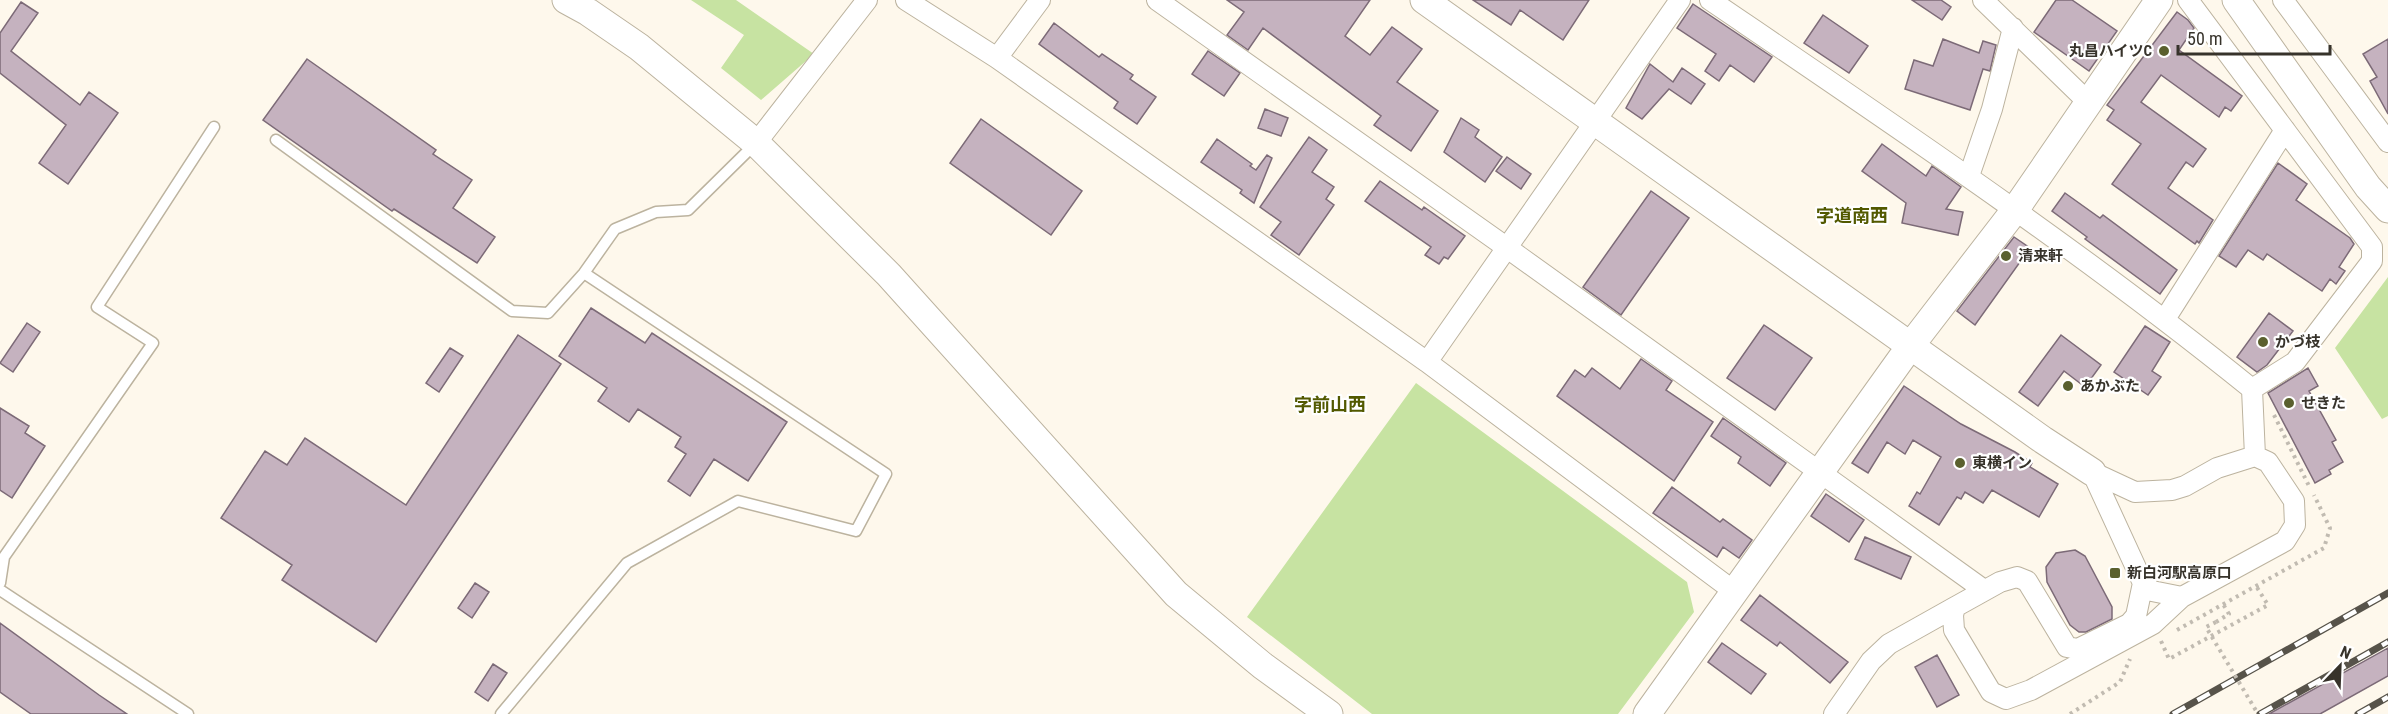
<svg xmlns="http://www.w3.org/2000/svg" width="2388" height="714" font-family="'Roboto Condensed','Noto Sans JP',sans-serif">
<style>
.green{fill:#c7e3a2}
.building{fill:#c5b2bf;stroke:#7c6a77;stroke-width:1.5}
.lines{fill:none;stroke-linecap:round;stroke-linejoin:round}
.lane-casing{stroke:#bcb39f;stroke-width:13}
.street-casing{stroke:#bcb39f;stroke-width:22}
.secondary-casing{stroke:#bcb39f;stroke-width:29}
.path{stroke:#c1bbb1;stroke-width:4;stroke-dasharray:3 4.5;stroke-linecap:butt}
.lane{stroke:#fff;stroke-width:10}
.street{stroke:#fff;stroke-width:20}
.secondary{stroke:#fff;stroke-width:27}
.rail-casing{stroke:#57534a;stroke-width:7}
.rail{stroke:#fff;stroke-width:4.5;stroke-dasharray:14;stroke-linecap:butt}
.path-bridge{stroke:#c1bbb1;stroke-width:4;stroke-dasharray:3 4.5;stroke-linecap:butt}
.poi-dot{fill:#5a602e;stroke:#fff;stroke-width:2}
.labels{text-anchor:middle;stroke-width:4.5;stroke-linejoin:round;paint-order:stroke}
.poi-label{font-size:15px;font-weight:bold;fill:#37332b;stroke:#fff;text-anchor:start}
.quarter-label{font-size:18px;font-weight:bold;fill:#525900;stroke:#fff}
</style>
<rect width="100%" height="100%" fill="#fef8ec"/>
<path class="green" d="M691 0H736L814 54 761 100 721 68 744 35Z
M2388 277V416L2382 419 2335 348Z
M1416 383 1687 582 1694 612 1618 714H1372L1247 617Z"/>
<path class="building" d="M1227 0H1370L1345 36 1370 55 1392 27 1422 49 1397 82 1438 111 1411 151 1374 125 1381 116 1263 28 1248 50 1227 35 1244 12Z
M1473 0H1589L1563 40 1520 10 1511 25Z
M1912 0H1941L1951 7 1942 20Z
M2056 0H2072L2117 31 2089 71 2034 32Z
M21 2 38 13 11 51 80 105 89 92 118 113 68 184 39 163 66 125 0 73V33Z
M1693 4 1772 57 1754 82 1730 65 1719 81 1705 71 1716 54 1677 28Z
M2177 12 2188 20 2194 28 2179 50 2242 96 2231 111 2225 107 2219 117 2161 75 2141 102 2206 149 2193 167 2186 162 2168 188 2213 220 2199 243 2197 241 2195 244 2112 184 2141 144 2107 120 2114 110 2107 105Z
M1823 15 1868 46 1849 73 1804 43Z
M1054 23 1099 57 1102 54 1133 75 1130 79 1156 97 1137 124 1114 108 1118 102 1039 44Z
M1943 39 1979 53 1983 41 1996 45 1990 71 1983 69 1970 110 1905 89 1914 60 1933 66Z
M2388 39V114L2370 81 2377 77 2363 54Z
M1208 51 1240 73 1224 96 1192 74Z
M307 59 436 150 433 154 472 180 453 208 495 237 477 263 394 209 392 211 263 120Z
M1650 64 1673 82 1682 68 1705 84 1691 104 1669 89 1642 119 1626 108Z
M1265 109 1288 118 1281 136 1258 128Z
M1461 118 1479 130 1475 137 1502 157 1485 182 1444 152Z
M981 119 1082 191 1051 235 950 163Z
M1309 137 1327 150 1312 172 1334 187 1326 199 1334 205 1299 255 1271 235 1281 222 1260 207Z
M1217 139 1252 164 1250 166 1256 170 1267 155 1272 158 1254 203 1240 193 1242 190 1201 162Z
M1882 144 1926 176 1932 166 1961 187 1946 209 1963 212 1958 235 1902 223 1906 203 1862 171Z
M1507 157 1531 174 1521 189 1496 171Z
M2278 163 2307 184 2296 200 2350 238 2354 244 2339 267 2345 271 2336 284 2330 279 2322 291 2267 254 2263 260 2248 250 2236 267 2219 256Z
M1380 181 1422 210 1424 207 1465 236 1448 259 1444 257 1439 264 1425 255 1431 247 1365 201Z
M1651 191 1689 218 1621 315 1583 287Z
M2065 193 2100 218 2103 215 2177 270 2160 294 2085 239 2087 237 2052 211Z
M2014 237 2030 248 1975 325 1957 311Z
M591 308 645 343 652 333 787 422 748 481 714 459 690 496 668 481 686 454 675 447 681 437 638 409 629 422 598 401 607 388 559 356Z
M2269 313 2293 331 2267 365 2257 372 2237 357Z
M27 323 40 332 13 372 0 363Z
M1764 325 1812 358 1775 410 1727 378Z
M2145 326 2170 342 2152 371 2161 377 2148 395 2114 372Z
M518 335 561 364 376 642 282 580 292 565 221 518 265 451 287 465 305 438 406 505Z
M2061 335 2101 365 2085 387 2064 371 2038 406 2019 392Z
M450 348 463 356 439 392 426 383Z
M1641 359 1672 381 1666 390 1713 422 1674 481 1557 396 1575 370 1585 377 1592 368 1620 389Z
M2308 368 2318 386 2309 391 2336 440 2332 442 2343 462 2329 470 2331 474 2315 483 2268 393Z
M1904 386 1961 424 2015 452 2032 463 2030 467 2058 484 2039 517 1992 490 1983 503 1965 492 1961 499 1957 497 1939 525 1909 506 1917 492 1920 494 1941 457 1913 440 1905 454 1887 442 1868 473 1852 463Z
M0 408 29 426 25 433 45 446 12 498 0 490Z
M1723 418 1786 463 1770 486 1738 463 1741 457 1711 436Z
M1672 487 1720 522 1723 519 1752 540 1739 558 1723 547 1717 557 1653 513Z
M1826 494 1864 520 1849 542 1811 516Z
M1865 537 1911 557 1901 579 1855 559Z
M2075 550 2085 556 2112 607V619L2086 632H2079L2070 625 2047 582 2046 567 2056 553Z
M475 583 489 592 472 618 458 608Z
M1760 595 1848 662 1830 683 1780 642 1777 646 1741 620Z
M0 623 99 695 127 714H31L0 692Z
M1722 643 1766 674 1751 694 1708 662Z
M2388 648V676L2320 714H2269Z
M1937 655 1959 695 1937 707 1915 667Z
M493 664 507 673 488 701 475 692Z"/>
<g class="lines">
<g class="lane-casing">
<path id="lane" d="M276 140 512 311 548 313 584 273 615 229 656 212 688 210 755 144
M0 583 4 557 153 343 97 307 214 127
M0 590 188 714
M501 714 627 563 738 501 856 531 886 474 584 273"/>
</g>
<g class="street-casing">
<path id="street" d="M906 0 997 58 1427 362 1735 592
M1157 0 1506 247 1984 590
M1710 0C1894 125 2079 249 2252 389L2255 456
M1983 0 2088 102
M2188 0 2372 247V261L2295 362 2252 389
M2283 0 2388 142
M997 58 1040 0
M756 143 867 0
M1969 176 1992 109 2013 28
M2165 319 2285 130
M1427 362 1680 0
M2255 456 2268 462 2294 501 2295 525 2285 541 2182 597 2152 591 2143 583 2092 472 2135 492 2172 490 2185 486 2217 468Z
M2143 583 2136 616 2129 624 2078 649 2067 647 2027 581 2017 577 2000 582 1955 607 1953 615 1954 630 1991 692 2006 699 2031 690 2153 624 2182 597
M1834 714 1871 661 1889 644 1955 607"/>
</g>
<g class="secondary-casing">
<path id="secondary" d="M566 0 588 12 639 47 756 143 889 275 1176 594 1263 666 1329 714
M1424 0 2043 440 2092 472
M2236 0 2368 187 2388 209
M1647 714 1911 345 2015 210 2159 0"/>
</g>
<path class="path" d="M2274 415 2309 486
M2216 622 2229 614 2223 604
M2177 630 2324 548 2330 528 2314 495
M2161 641 2169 659 2268 605 2256 586
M2070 714 2120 682 2130 659"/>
<use href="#lane" class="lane"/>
<use href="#street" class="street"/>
<use href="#secondary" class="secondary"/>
<g class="rail-casing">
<path id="rail" d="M2173 714 2388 593
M2260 714 2388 642
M2358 714 2388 697"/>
</g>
<use href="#rail" class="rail"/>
<path class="path-bridge" d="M2216 622 2206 627 2258 714"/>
</g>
<g class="poi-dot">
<circle cx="2164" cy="51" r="6"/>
<circle cx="2006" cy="256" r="6"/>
<circle cx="2263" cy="342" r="6"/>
<circle cx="2068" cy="386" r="6"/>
<circle cx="2289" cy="403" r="6"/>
<circle cx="1960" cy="463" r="6"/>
<rect x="2109" y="567" width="12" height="12" rx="3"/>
</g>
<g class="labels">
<g class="poi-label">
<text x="2152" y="56" text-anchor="end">丸昌ハイツC</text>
<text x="2018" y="261">清来軒</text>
<text x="2275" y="347">かづ枝</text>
<text x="2080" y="391">あかぶた</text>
<text x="2301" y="408">せきた</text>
<text x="1972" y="468">東横イン</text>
<text x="2127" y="578">新白河駅高原口</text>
</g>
<g class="quarter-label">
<text x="1852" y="222">字道南西</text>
<text x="1330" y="411">字前山西</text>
</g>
</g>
<g transform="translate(2340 666) rotate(23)" stroke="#ffffff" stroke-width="4.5" paint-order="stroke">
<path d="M0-4.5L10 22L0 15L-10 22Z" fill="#37332b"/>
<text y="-9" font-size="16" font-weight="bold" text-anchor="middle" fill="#37332b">N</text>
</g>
<path d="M2178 45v9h152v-9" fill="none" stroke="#37332b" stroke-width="3"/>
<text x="2187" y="45" font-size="18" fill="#37332b" stroke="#ffffff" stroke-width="4.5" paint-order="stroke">50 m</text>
</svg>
